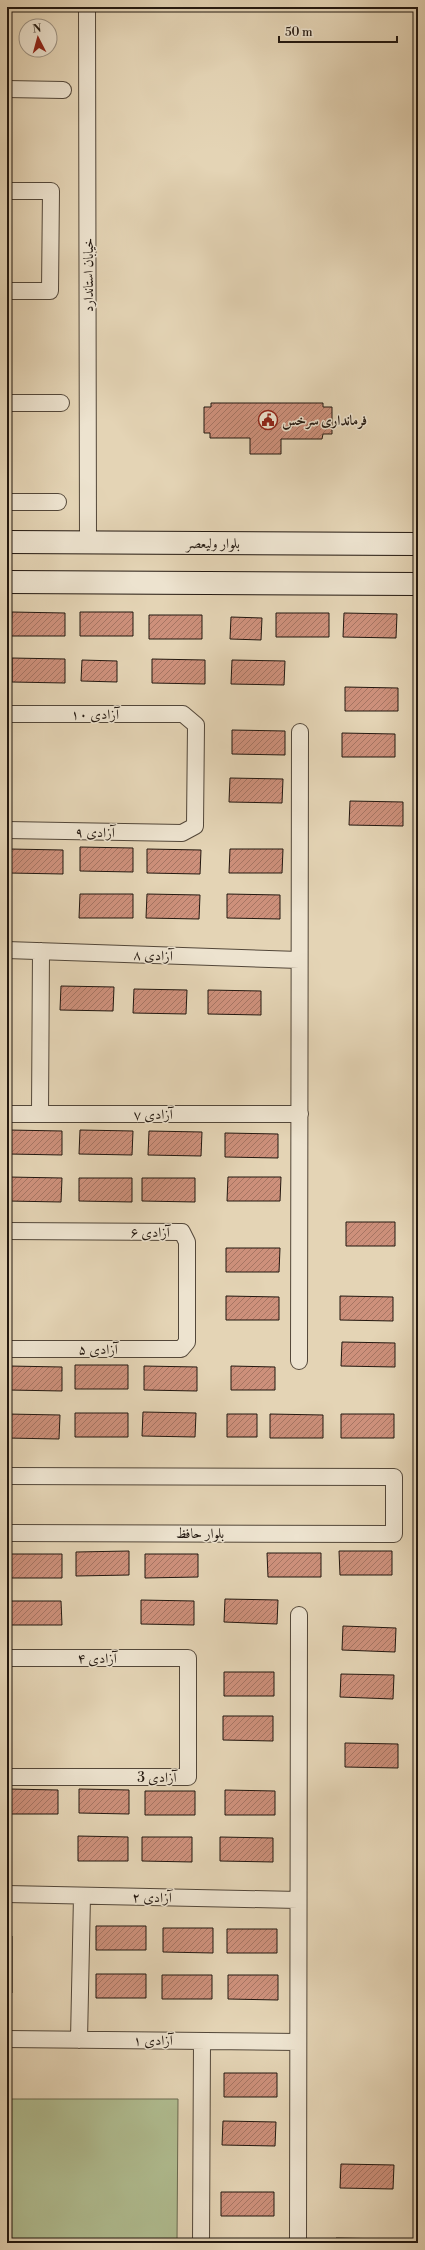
<svg xmlns="http://www.w3.org/2000/svg" width="425" height="2250" font-family="'Libre Bodoni',Amiri,serif">
<style>
.pitch{fill:#b0bd91;stroke:#6a6a50}
.building{fill:url(#building-hatch);stroke:#231810}
.lines{fill:none;stroke-linecap:round;stroke-linejoin:round}
.street-casing{stroke:#534739;stroke-width:18}
.secondary-casing{stroke:#231810;stroke-width:24}
.street{stroke:#ede3cf;stroke-width:16}
.secondary{stroke:#ede3cf;stroke-width:22}
.labels{text-anchor:middle;stroke-width:3;stroke-linejoin:round;paint-order:stroke}
.street-label{font-size:14px;fill:#231810;stroke:#ede3cf}
.poi-label{font-size:14px;font-weight:bold;fill:#231810;stroke:#ede3cf;text-anchor:start}
</style>
<defs>
<pattern id="building-hatch" width="6" height="6" patternUnits="userSpaceOnUse"><rect width="6" height="6" fill="#cd907b"/><path d="M-1 1l2-2M0 6l6-6M5 7l2-2" fill="none" stroke="#a67563"/></pattern>
</defs>
<rect width="100%" height="100%" fill="#e4d4b5"/>
<filter id="stains"><feTurbulence type="fractalNoise" baseFrequency=".005" numOctaves="4"/><feColorMatrix values="0 0 0 0 .2 0 0 0 0 .09 0 0 0 0 .02 0 0 0 .5 -.17"/></filter>
<radialGradient id="worn" r=".72"><stop offset=".6" stop-color="#630" stop-opacity="0"/><stop offset="1" stop-color="#630" stop-opacity=".3"/></radialGradient>
<path class="pitch" d="M7 2099H178L177 2243H7Z"/>
<path class="building" d="M211 403H323V407H332V434H323L322 439H281V454H250V438H210V433H204V407H211Z
M12 612 65 613V636H11Z
M80 612H133V636H80Z
M276 613H329V637H276Z
M344 613 397 614 396 638 343 637Z
M149 615H202V639H149Z
M231 617 262 618 261 640 230 639Z
M12 658 65 659V683L12 682Z
M152 659 205 660V684L152 683Z
M82 660 117 661V682L81 681Z
M232 660 285 661 284 685 231 684Z
M345 687 398 688V711H345Z
M232 730 285 731V755L232 754Z
M342 733 395 734V757H342Z
M230 778 283 779 282 803 229 802Z
M350 801 403 802V826L349 825Z
M80 847 133 848V872L80 871Z
M10 849 63 850V874L9 873Z
M147 849 201 850 200 874 147 873Z
M230 849H283L282 873H229Z
M80 894H133V918H79Z
M147 894 200 895 199 919 146 918Z
M227 894 280 895V919L227 918Z
M61 986 114 987 113 1011 60 1010Z
M134 989 187 990 186 1014 133 1013Z
M208 990 261 991V1015L208 1014Z
M9 1130 62 1131V1155L9 1154Z
M80 1130 133 1131 132 1155 79 1154Z
M149 1131 202 1132 201 1156 148 1155Z
M225 1133 278 1134V1158L225 1157Z
M9 1177 62 1178 61 1202 8 1201Z
M228 1177H281L280 1201H227Z
M79 1178H132V1202L79 1201Z
M142 1178H195V1202L142 1201Z
M346 1222H395V1246H346Z
M226 1248H280L279 1272H226Z
M226 1296 279 1297V1320H226Z
M340 1296 393 1297V1321L340 1320Z
M342 1342 395 1343V1367L341 1366Z
M75 1365H128V1389H75Z
M9 1366 62 1367V1391L9 1390Z
M144 1366 197 1367V1391L144 1390Z
M231 1366 275 1367V1390H231Z
M143 1412 196 1413 195 1437 142 1436Z
M75 1413H128V1437H75Z
M7 1414 60 1415 59 1439 7 1438Z
M227 1414H257V1437H227Z
M270 1414 323 1415V1438H270Z
M341 1414H394V1438H341Z
M129 1551V1575L76 1576V1552Z
M339 1551H392V1575H340Z
M267 1553H321V1577H268Z
M9 1554H62V1578H9Z
M145 1554H198V1577L145 1578Z
M225 1599 278 1600 277 1624 224 1622Z
M141 1600 194 1601V1625L141 1624Z
M8 1601H61L62 1625H8Z
M343 1626 396 1628 395 1652 342 1650Z
M224 1672H274V1696H224Z
M341 1674 394 1675 393 1699 340 1697Z
M223 1716H273V1741L223 1740Z
M345 1743 398 1744V1768L345 1767Z
M9 1789 58 1790V1814H8Z
M79 1789 129 1790V1814L79 1813Z
M225 1790 275 1791V1815H225Z
M145 1791H195V1815H145Z
M78 1836 128 1837V1861H78Z
M142 1837H192V1862L142 1861Z
M220 1837 273 1838V1862L220 1861Z
M96 1926H146V1950H96Z
M163 1928H213V1953L163 1952Z
M227 1929H277V1953H227Z
M7 1936H12V1993H7Z
M96 1974H146V1998H96Z
M162 1975H212V1999H162Z
M228 1975H278V2000L228 1999Z
M224 2073H277V2097H224Z
M223 2121 276 2122 275 2146 222 2145Z
M341 2164 394 2165 393 2189 340 2188Z
M221 2192H274V2216H221Z
M336 2238 390 2239 389 2243H336Z
M219 2240H272V2243H219Z"/>
<g class="lines">
<g class="street-casing">
<path id="street" d="M87 7 88 542
M7 89 63 90
M7 191H51L50 291H7
M7 403H61
M7 502H58
M7 714H183L196 725 195 826 182 833 7 830
M7 950 299 960
M7 1114H300
M40 1114 41 951
M7 1231 182 1232 187 1242V1342L181 1349H7
M299 1361 300 732
M7 1476 394 1477V1534L7 1533
M7 1658H188V1777H7
M7 1894 298 1900
M7 2039 298 2042
M79 2040 82 1896
M201 2243 202 2041
M298 2243 299 1615"/>
</g>
<g class="secondary-casing">
<path id="secondary" d="M7 542 418 544
M7 582 418 584"/>
</g>
<use href="#street" class="street"/>
<use href="#secondary" class="secondary"/>
</g>
<defs>
<g id="civic-ring" transform="scale(1)"><circle r="9.5" fill="#ede3cf" stroke="#8f2418" stroke-width="1.5"/><path d="M-.6-6.5H3V-4.5H.6V-3L4-1V1h2V6H-6V1h2V-1L-.6-3ZM-1.2 2.5V6h2.4V2.5Z" fill="#8f2418"/></g>
</defs>
<g fill-rule="evenodd">
<use href="#civic-ring" x="268" y="420"/>
</g>
<g class="labels">
<g class="street-label">
<text transform="translate(88 275) rotate(-90)" y="5">خیابان استاندارد</text>
<text x="213" y="548">بلوار ولیعصر</text>
<text x="95" y="719">آزادی ۱۰</text>
<text transform="translate(95 832) rotate(1)" y="5">آزادی ۹</text>
<text transform="translate(153 955) rotate(2)" y="5">آزادی ۸</text>
<text x="153" y="1119">آزادی ۷</text>
<text x="150" y="1237">آزادی ۶</text>
<text x="98" y="1354">آزادی ۵</text>
<text x="200" y="1538">بلوار حافظ</text>
<text x="97" y="1663">آزادی ۴</text>
<text x="157" y="1782">آزادی 3</text>
<text transform="translate(152 1897) rotate(1)" y="5">آزادی ۲</text>
<text x="153" y="2045">آزادی ۱</text>
</g>
<g class="poi-label">
<text x="282" y="425">فرمانداری سرخس</text>
</g>
</g>
<rect width="425" height="2250" fill="none" stroke="#e4d4b5" stroke-width="24"/>
<rect x="8" y="8" width="409" height="2234" fill="none" stroke="#231810" stroke-width="2"/>
<rect x="12" y="12" width="401" height="2226" fill="none" stroke="#231810"/>
<g transform="translate(38 38) rotate(354)"><circle r="19" fill="#ede3cf" stroke="#9c9283"/>
<path d="M0-3L7 15L0 10L-7 15Z" fill="#8f2418"/>
<text y="-6" font-size="11" font-weight="bold" text-anchor="middle" fill="#231810">N</text>
</g>
<path d="M279 36v6h118v-6" fill="none" stroke="#231810" stroke-width="2"/>
<text x="285" y="36" font-size="12" fill="#231810" stroke="#ede3cf" stroke-width="3" paint-order="stroke">50 m</text>
<rect width="100%" height="100%" filter="url(#stains)"/>
<rect width="100%" height="100%" fill="url(#worn)"/>
</svg>
